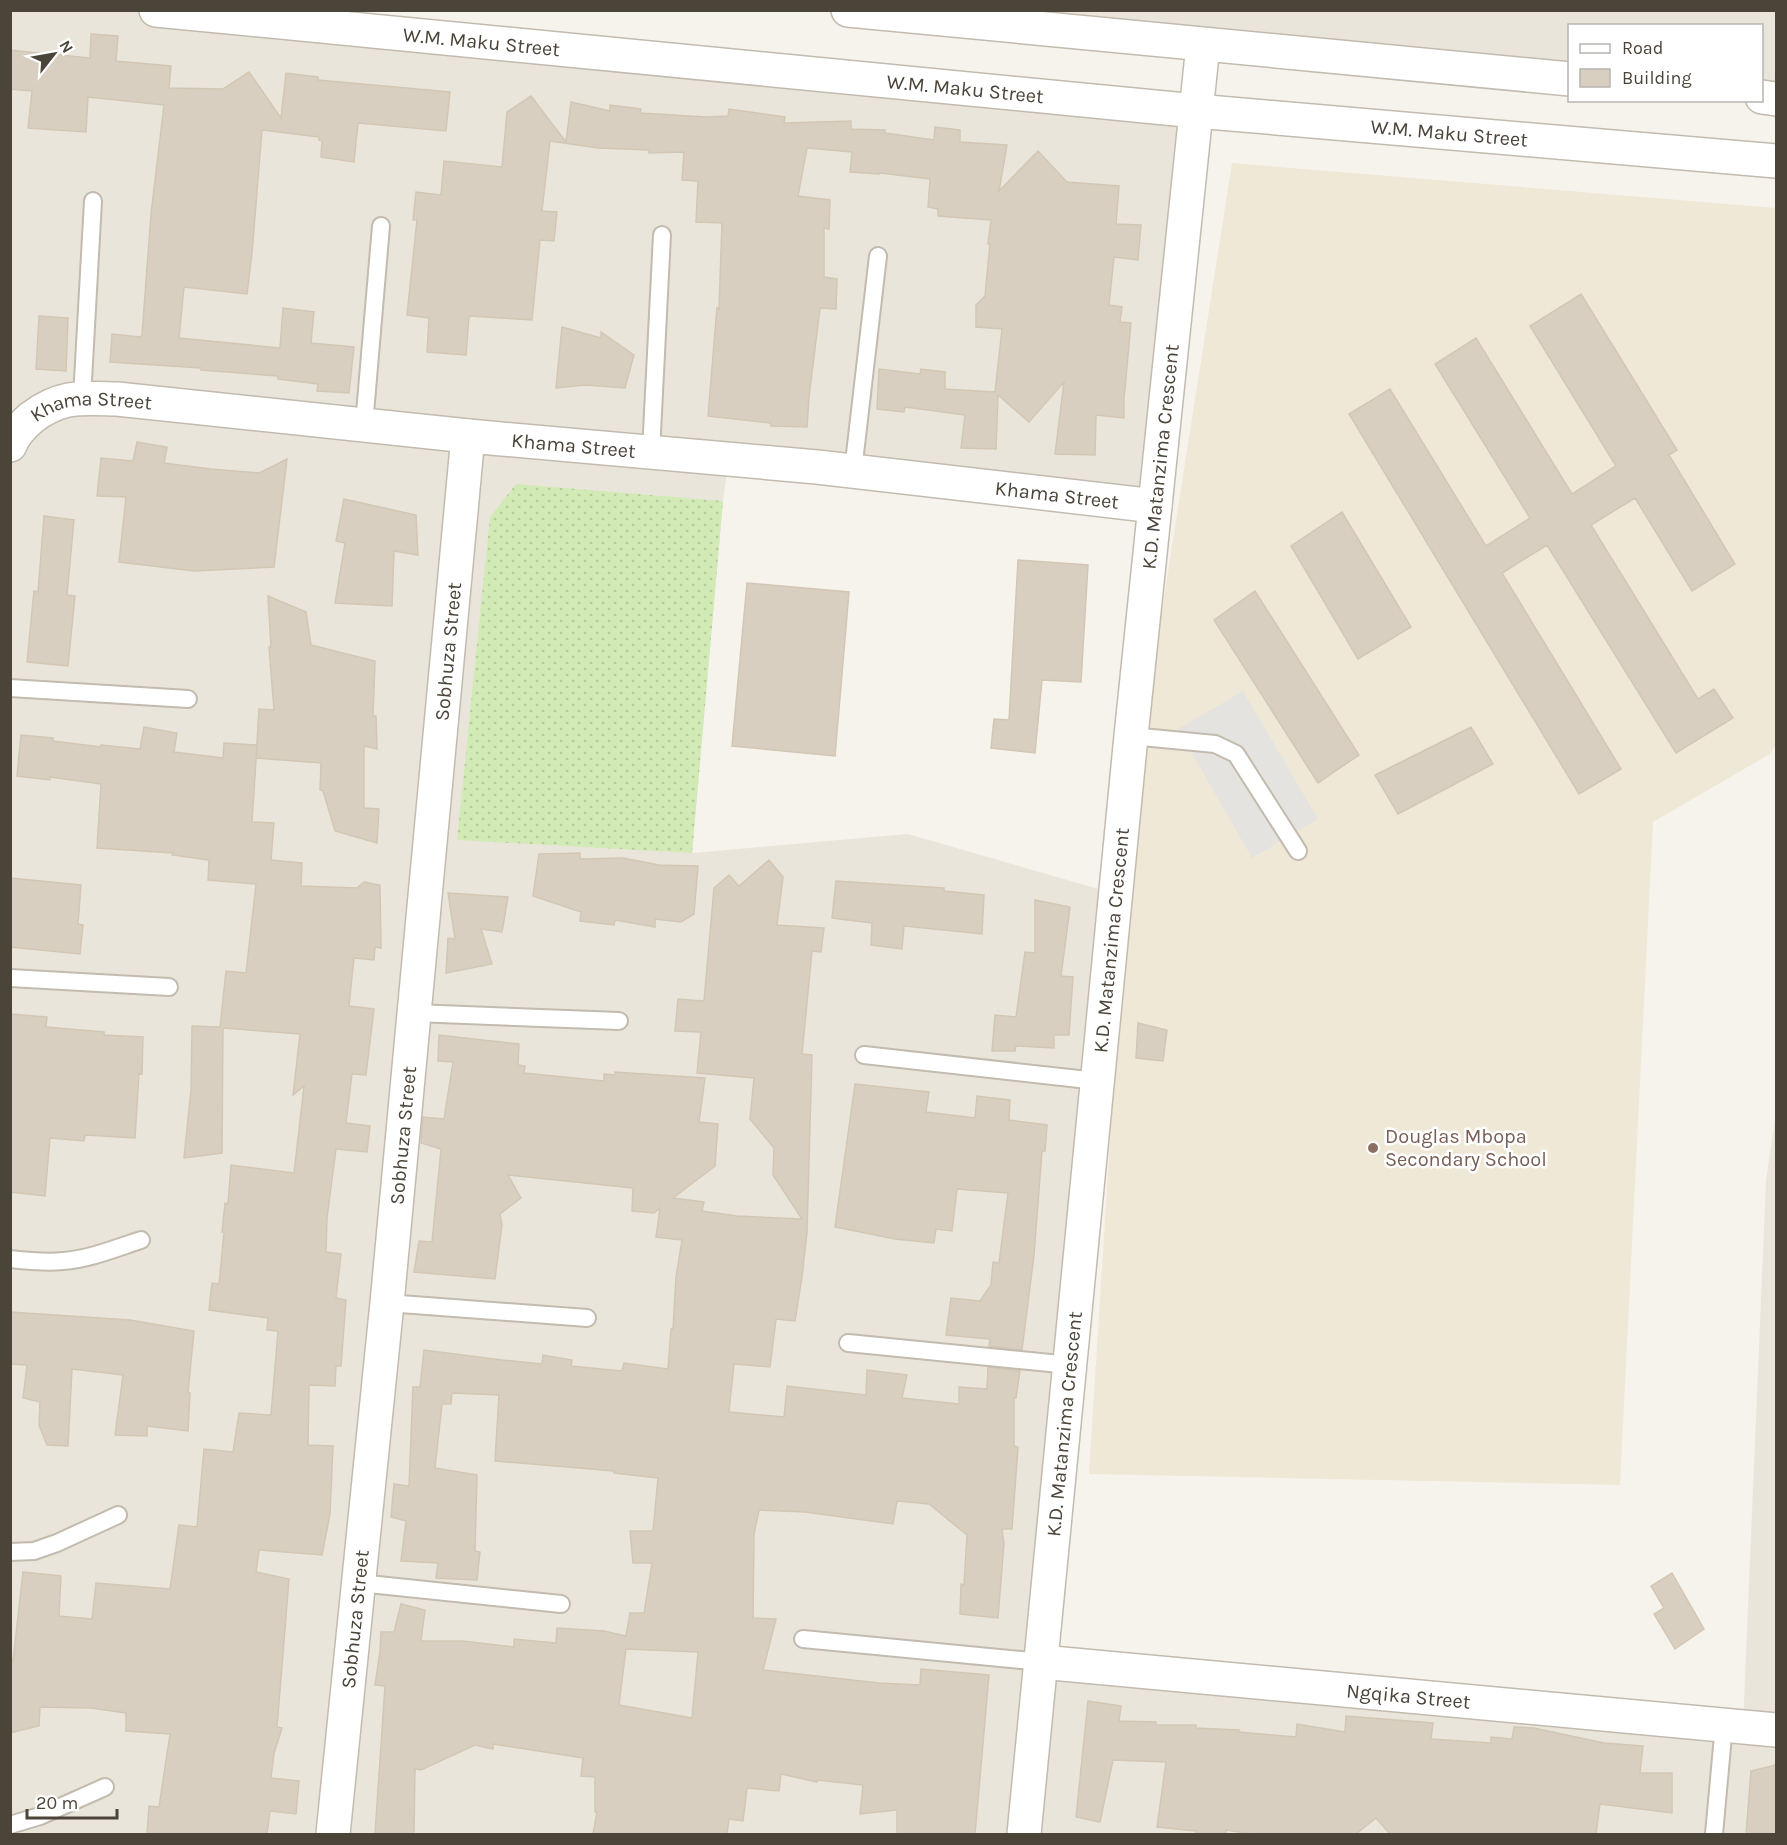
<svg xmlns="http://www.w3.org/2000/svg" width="1787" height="1845" font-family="Karla,sans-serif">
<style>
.residential{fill:#eae5da}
.education{fill:#efe8d6}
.grass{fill:url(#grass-dots)}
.parking{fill:#e5e3e0}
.building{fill:#d8cfc1;stroke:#d3c7b4;stroke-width:1.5;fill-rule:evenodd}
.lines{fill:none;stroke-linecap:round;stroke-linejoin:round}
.service-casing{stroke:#c2bbae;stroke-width:20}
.minor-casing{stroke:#c2bbae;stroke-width:36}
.tertiary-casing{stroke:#c2bbae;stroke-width:36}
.service{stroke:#fff;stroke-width:16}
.minor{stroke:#fff;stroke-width:33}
.tertiary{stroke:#fff;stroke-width:33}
.education-dot{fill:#8d6e63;stroke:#fff;stroke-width:2}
.labels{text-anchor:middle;stroke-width:5;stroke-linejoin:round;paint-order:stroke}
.street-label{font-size:20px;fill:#4b4439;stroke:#fff}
.education-label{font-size:20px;fill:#785e54;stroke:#fff;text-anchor:start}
</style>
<defs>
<pattern id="grass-dots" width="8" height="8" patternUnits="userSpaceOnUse" patternTransform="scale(1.5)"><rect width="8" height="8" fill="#d2eab5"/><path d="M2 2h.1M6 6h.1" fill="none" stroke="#b6ca9c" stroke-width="1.8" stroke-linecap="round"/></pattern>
</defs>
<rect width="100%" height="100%" fill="#f6f3ec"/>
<path class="residential" d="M11 11H156L1196 111 1155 506 729 459 723 501 692 853 908 834 1116 894 1041 1661 1743 1726 1766 1181 1776 1113V1834H11Z
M848 11H1776V99L1762 98V26H1570L1569 79Z"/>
<path class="education" d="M1232 163 1776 208V745L1770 754 1653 822 1620 1485 1089 1474 1131 808Z"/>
<path class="grass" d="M516 484 723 501 692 853 457 840 490 517Z"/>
<path class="parking" d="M1243 691 1318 819 1252 858 1178 729Z"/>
<path class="building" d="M91 34 118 36 116 61 171 66 169 88 223 89 249 72 281 118 286 73 318 77V80L450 92 446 131 358 123 354 162 321 157 322 141 319 140V137L262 130 252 253 247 294 184 287 179 338 280 348 283 308 314 312 311 343 354 347 349 393 317 391 318 384 278 379V376L201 370V368L110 362 112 334 141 337 142 335 151 214 164 105 88 97 86 132 28 128 32 91 10 89V50L90 58Z
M531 96 566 142 571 102 610 111V105L641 109 640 113 706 117 728 116 729 109 785 117 784 123 851 121V129L885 130V133L934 140 935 127 960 130V142L1007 145 999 191 1038 151 1067 182 1119 186 1116 224 1141 225 1138 260 1114 257 1109 305 1122 307 1120 322 1131 323 1124 399V418L1096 415 1095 455 1055 454 1064 382 1029 422 998 395 996 449 961 448 965 415 905 407 904 412 877 409 879 369 920 374 921 369 945 372V389L995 392 1002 329 976 327V305L985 296 990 244H988L991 220 938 216V209L928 207 930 179 880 173 879 174 850 172 852 152 807 148 798 196 830 200 829 229 824 228V277L837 279 836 309 820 308 809 397 807 427 771 426V423L708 416 717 308 719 309 722 223 696 222 698 181 682 180 684 152 649 153V150L598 148 550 141 542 211 557 212 554 241 540 240 532 320 469 316 466 355 427 352 429 318 407 315 417 220H413L416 192 441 195 444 161 502 167 507 112Z
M1581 294 1677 450 1669 455 1735 564 1692 591 1635 498 1591 525 1698 699 1714 689 1733 718 1676 753 1547 545 1502 573 1621 769 1579 794 1349 414 1390 389 1486 546 1530 518 1435 364 1476 338 1572 494 1616 466 1530 326Z
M39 316 68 318 66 371 36 369Z
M562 327 601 338V332L634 355 625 388 586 385 556 388Z
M137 442 167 447 164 463 211 469 259 473 287 459 274 567 194 571 119 562 126 497 97 496 101 458 133 461Z
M344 499 416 515 418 555 394 551 392 606 335 603 345 543 336 541Z
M1342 512 1411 627 1358 659 1291 546Z
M44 516 74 520 67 595 75 596 68 666 27 662 34 591 38 592Z
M1018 560 1088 565 1081 682 1042 680 1035 753 991 748 994 719 1009 720Z
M747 583 849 592 835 756 732 746Z
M1255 591 1359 755 1318 783 1214 620Z
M268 596 306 612 311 645 375 661 373 716H376L377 749 364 746V808L379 809 377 843 335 831 323 791 320 790 321 763 256 758 259 709 274 710 269 647H271Z
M144 727 177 733 174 752 223 758 224 743 257 745 252 822 274 823 271 860 302 863 301 886 357 888 364 882 380 885 381 948 375 947 374 960 354 958 349 1006 374 1009 366 1075 352 1074 346 1123 370 1126 367 1152 336 1149 327 1218 326 1252 341 1254 336 1298 346 1300 341 1366H336L335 1386 309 1385 308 1445 333 1446 330 1514 322 1555 259 1550 256 1572 289 1579 277 1727 282 1728 274 1753 271 1778 299 1781 296 1814 270 1811 267 1834H147L149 1806 159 1807 170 1734 126 1731V1713L91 1708 40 1707 39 1726 10 1733V1660L13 1661 23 1572 61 1576 59 1616 92 1619 96 1583 170 1589 179 1525 197 1527 204 1449 233 1452 239 1413 271 1415 278 1331 267 1330 268 1318 209 1310 212 1283 219 1284 224 1232H222L225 1203 228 1204 231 1165 294 1173 304 1086 293 1095 300 1034 223 1028 222 1153 184 1158 191 1090 192 1026 220 1027 226 971 246 973 256 884 208 880 209 860 172 855 173 853 97 848 101 784 50 777V780L17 776 21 735 53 738V741L101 747V745L140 749Z
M1471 727 1493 764 1398 814 1375 775Z
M580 853V859L623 858 659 865 698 866 694 914 681 922 655 919V927L615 920 614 925 580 921 581 912 533 896 539 854Z
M769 860 783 877 777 925 824 928 821 952 812 951 802 1054 812 1055 807 1232 802 1277 795 1321 776 1319 770 1367 734 1364 729 1412 784 1417 787 1386 866 1395 867 1370 907 1375 902 1398 959 1404V1387L987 1389 988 1367 1020 1371 1016 1398H1014V1446L1018 1447 1012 1529H1002L1004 1543 998 1618 960 1614 961 1584 964 1585 967 1535 929 1504 897 1501 893 1524 805 1512 759 1510 754 1534 753 1618 776 1619 763 1670 879 1683 920 1685 921 1669 989 1675 975 1834H897V1810L860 1814 863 1785 817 1780V1782L781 1774 779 1791 747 1788 743 1821 729 1819 727 1834H593L597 1812H595V1777L581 1776 583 1758 493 1744V1749L475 1745 421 1770 415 1769 414 1834H375L385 1686 375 1685 380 1651 381 1632H394L401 1604 425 1610 421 1641H462L514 1647V1639L556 1643 557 1628 604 1631 626 1636 630 1613H644L652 1563H633L630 1531H653L658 1478 614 1473V1471L495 1461 499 1395 452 1393 451 1404H442L435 1468 477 1475 475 1551 480 1552 477 1580 436 1578 438 1563 401 1561 406 1521 391 1517 394 1484 409 1486 413 1387H420L424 1350 502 1360 542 1364 543 1355 572 1360 571 1366 622 1371 624 1363 668 1369 671 1329H673L676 1277 682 1240 656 1237 660 1208 654 1213 632 1211 633 1188 508 1175 521 1198 500 1214 502 1225 495 1279 414 1272 419 1241 432 1242 441 1149 421 1143 423 1117 444 1119 453 1062 438 1061 439 1035 519 1044 518 1065 525 1066 524 1073 604 1081V1074L615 1075V1072L705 1078 699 1122 718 1124 715 1166 673 1198 704 1202 702 1211 737 1216 802 1219 773 1175 774 1148 750 1119 754 1078 697 1073 701 1032 675 1031 678 999 704 1001 714 888 729 875 739 886ZM626 1649 698 1652 692 1718 619 1705Z
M10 878 81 885 78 924 83 925 80 954 10 947Z
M836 881 944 888V891L984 895 982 934 904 926 902 949 871 945 872 923 832 918Z
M448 893 508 897 502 932 481 929 492 964 446 973 448 938 455 939Z
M1035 900 1070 907 1061 976 1073 977 1069 1035H1054V1048L1016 1046 1015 1051H992L995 1015 1016 1017 1025 952 1035 953Z
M10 1014 47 1017 46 1027 104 1032V1035L143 1037 142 1074 139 1073 135 1138 85 1135 84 1141 50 1138 45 1196 10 1192Z
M1138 1023 1167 1030 1163 1061 1136 1058Z
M855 1084 929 1092 926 1112 975 1118 977 1096 1010 1100 1009 1120 1047 1125 1045 1151H1042L1034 1255 1022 1350 989 1346 990 1339 946 1335 951 1298 980 1301 991 1285 993 1262 999 1263 1008 1193 957 1189 952 1231 936 1229 934 1243 895 1239 835 1227Z
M10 1312 130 1320 194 1331 188 1393H190L188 1431 147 1426V1436L115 1435 123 1375 72 1369 68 1446 47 1445 39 1425 40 1402 23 1398 27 1365 10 1364Z
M1672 1573 1704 1629 1675 1649 1654 1614 1664 1608 1651 1586Z
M1088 1701 1121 1706 1119 1721 1156 1722V1725H1196V1728L1239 1730V1732L1296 1737 1297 1724 1345 1732 1346 1716 1433 1723 1431 1739 1491 1743V1737L1512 1739 1514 1727 1534 1728 1604 1743 1643 1746 1640 1773H1672V1813L1600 1804 1596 1834H1390L1376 1818 1356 1834H1252L1226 1830V1834H1196V1831L1157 1827 1166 1762 1113 1760 1100 1822 1076 1817Z
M1776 1765V1834H1746L1751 1771Z"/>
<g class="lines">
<g class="service-casing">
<path id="service" d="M82 398 93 201
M364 425 381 226
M651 452 662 235
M853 471 878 256
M10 688 188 699
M1131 736 1215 744 1236 754 1298 851
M10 978 169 987
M414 1013 619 1021
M864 1055 1097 1081
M10 1259C28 1261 46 1263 63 1261 90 1259 116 1248 141 1240
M387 1303 587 1318
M848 1343 1070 1365
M10 1552 34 1551 57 1543 118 1515
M359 1583 561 1604
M803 1639 1041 1662
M10 1825 40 1816 105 1787
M1714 1834 1724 1725"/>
</g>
<g class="minor-casing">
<g id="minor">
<path id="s1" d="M10 445C14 434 22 426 31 418 61 395 80 398 117 399L468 436 817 467 1155 506"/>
<path id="s2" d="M1041 1662 1776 1730"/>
<path id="s3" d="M333 1834 387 1303 468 436"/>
<path id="s4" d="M1024 1834 1131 736 1203 45"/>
</g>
</g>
<g class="tertiary-casing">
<g id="tertiary">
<path id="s5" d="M156 10 1196 111 1776 161"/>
<path d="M848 10 1570 79"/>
<path d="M1762 97 1776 99"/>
</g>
</g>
<use href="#service" class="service"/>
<use href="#minor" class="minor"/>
<use href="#tertiary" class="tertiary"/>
</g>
<circle class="education-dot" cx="1373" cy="1148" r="6"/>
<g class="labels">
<g class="street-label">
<text dy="7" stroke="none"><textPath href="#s5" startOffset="327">W.M. Maku Street</textPath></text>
<text dy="7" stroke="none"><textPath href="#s5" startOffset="813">W.M. Maku Street</textPath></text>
<text dy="7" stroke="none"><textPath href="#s5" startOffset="1299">W.M. Maku Street</textPath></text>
<text dy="7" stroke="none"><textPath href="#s1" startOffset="98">Khama Street</textPath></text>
<text dy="7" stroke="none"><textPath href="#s1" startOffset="584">Khama Street</textPath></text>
<text dy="7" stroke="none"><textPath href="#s4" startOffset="1384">K.D. Matanzima Crescent</textPath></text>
<text dy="7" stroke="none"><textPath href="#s1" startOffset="1070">Khama Street</textPath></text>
<text dy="7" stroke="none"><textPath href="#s3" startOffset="1188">Sobhuza Street</textPath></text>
<text dy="7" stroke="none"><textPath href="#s4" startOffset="898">K.D. Matanzima Crescent</textPath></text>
<text dy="7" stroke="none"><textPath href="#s3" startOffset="702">Sobhuza Street</textPath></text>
<text dy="7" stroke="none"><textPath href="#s4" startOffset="412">K.D. Matanzima Crescent</textPath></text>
<text dy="7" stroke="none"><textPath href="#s3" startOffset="216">Sobhuza Street</textPath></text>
<text dy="7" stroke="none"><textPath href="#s2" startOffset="369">Ngqika Street</textPath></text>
</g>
<g class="education-label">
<text x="1385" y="1143">Douglas Mbopa<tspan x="1385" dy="23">Secondary School</tspan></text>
</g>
</g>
<rect width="1787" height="1845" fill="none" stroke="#4b4439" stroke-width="24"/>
<rect x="1568" y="24" width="195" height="78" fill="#ffffff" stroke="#b7b4b0" stroke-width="1.5"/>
<rect x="1580" y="44" width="30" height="9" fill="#ffffff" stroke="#b7b4b0" stroke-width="1.5"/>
<text x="1622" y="54" font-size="18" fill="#4b4439">Road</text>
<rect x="1580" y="69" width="30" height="18" fill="#d8cfc1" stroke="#b7b4b0" stroke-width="1.5"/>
<text x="1622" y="84" font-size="18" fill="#4b4439">Building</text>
<g transform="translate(54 54) rotate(59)" stroke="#ffffff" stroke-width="4.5" paint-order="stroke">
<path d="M0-4.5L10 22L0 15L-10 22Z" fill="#4b4439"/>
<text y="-9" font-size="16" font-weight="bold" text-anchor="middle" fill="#4b4439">N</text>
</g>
<path d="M27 1809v9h90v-9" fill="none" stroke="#4b4439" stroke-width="3"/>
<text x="36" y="1809" font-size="18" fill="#4b4439" stroke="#ffffff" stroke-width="4.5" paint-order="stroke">20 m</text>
</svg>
